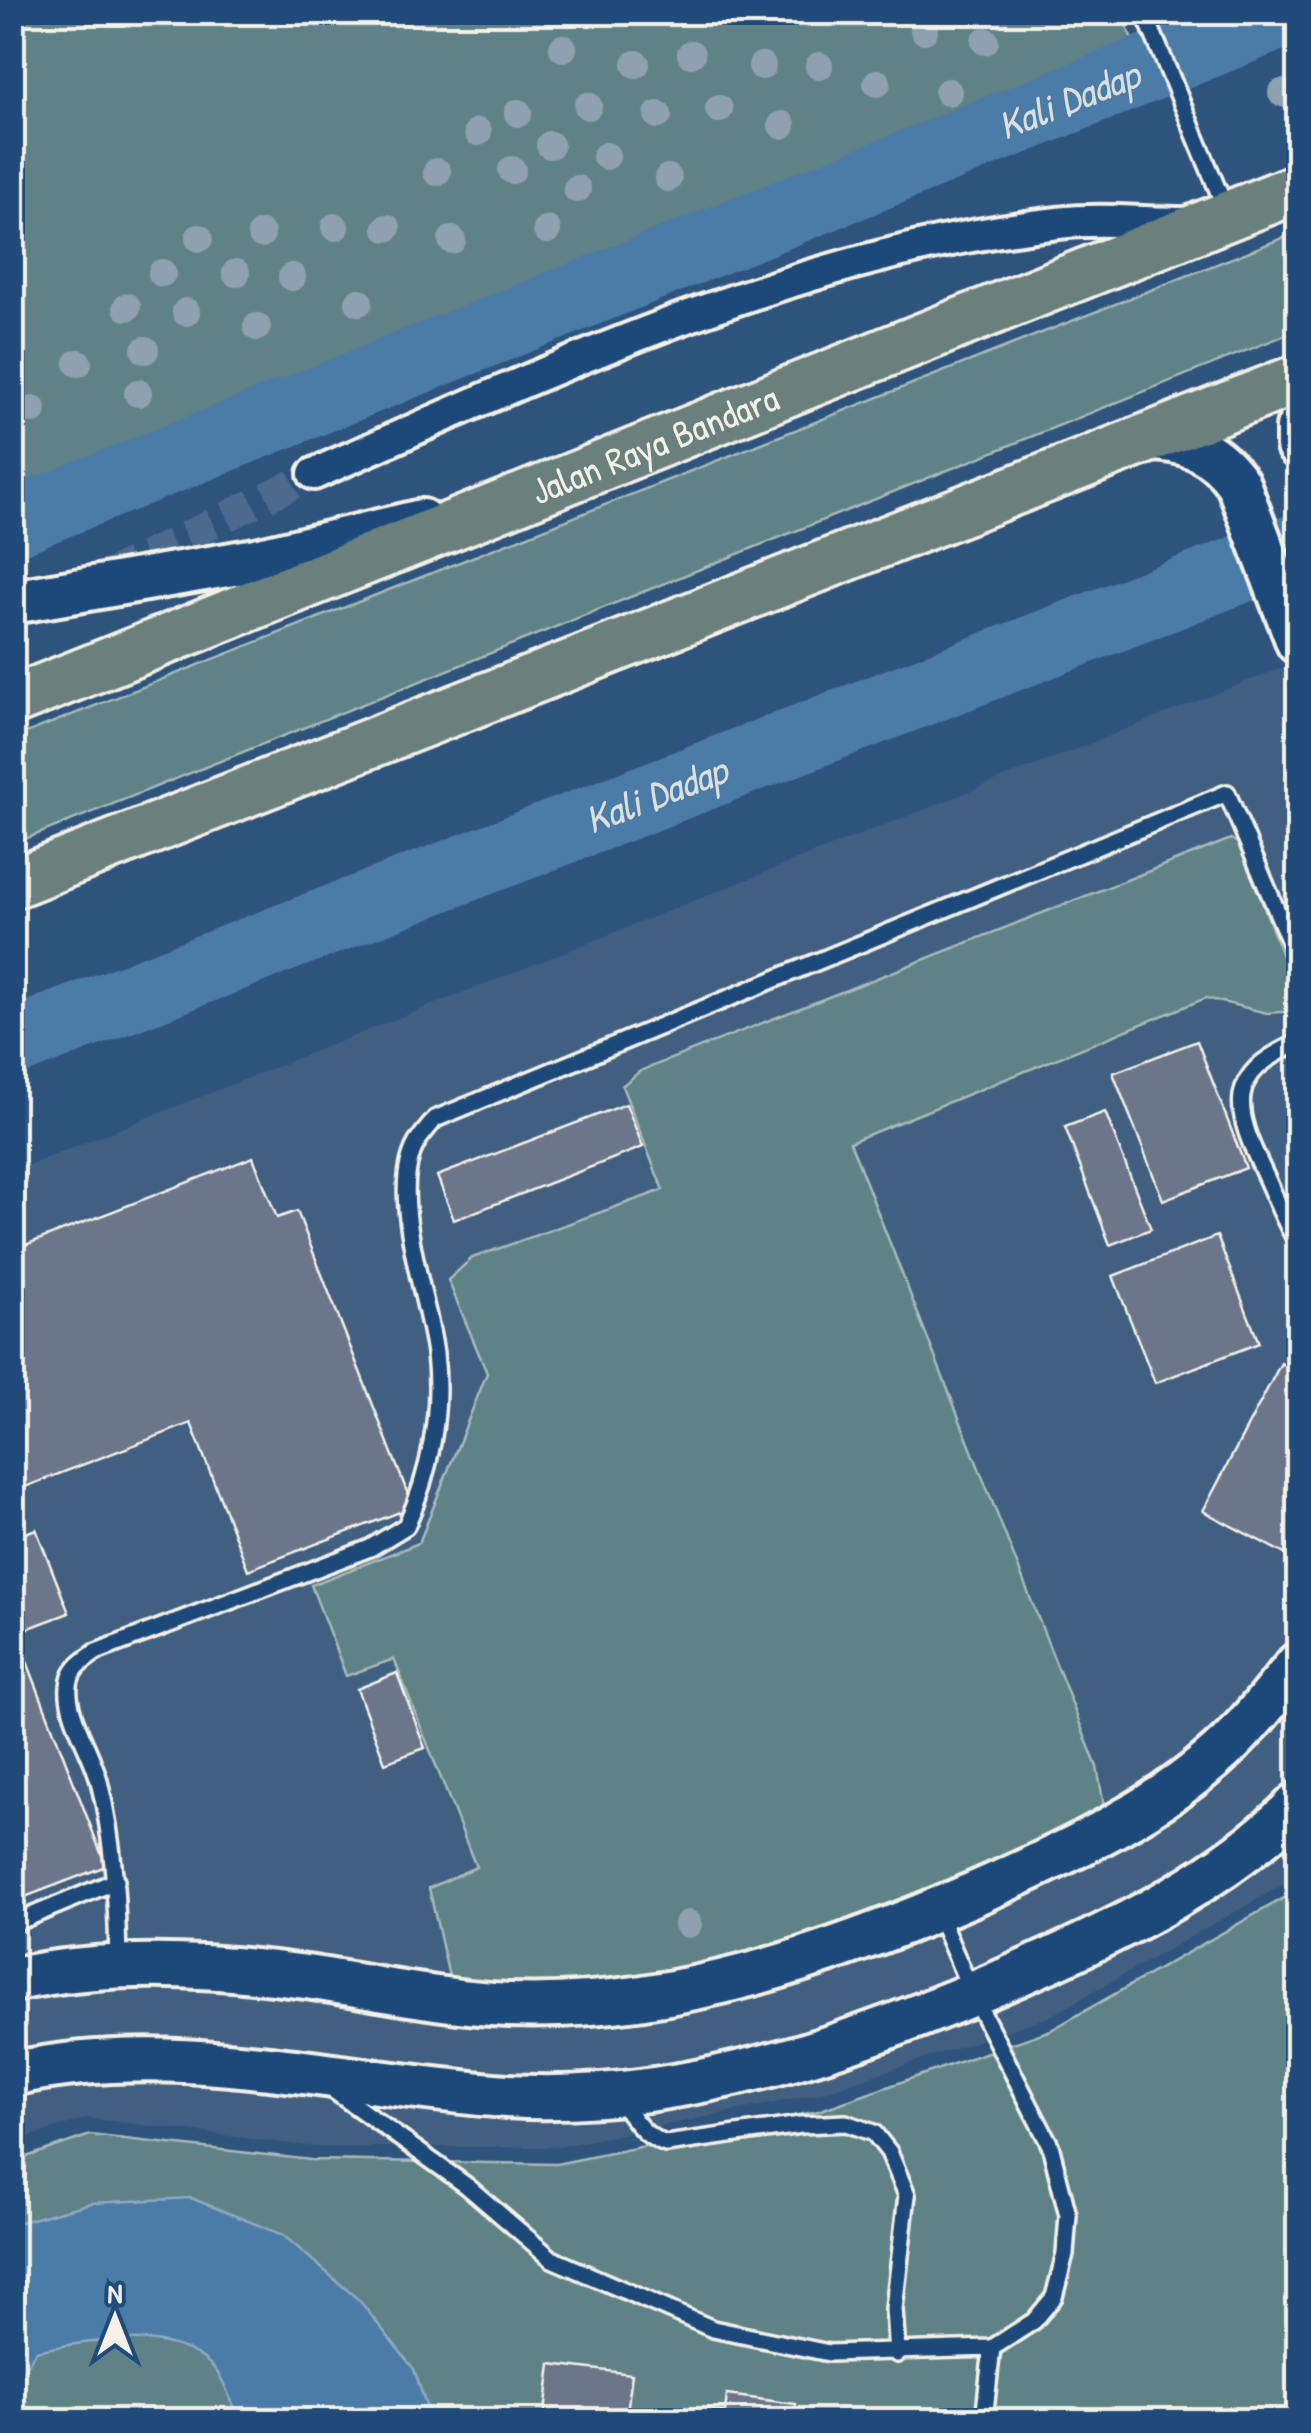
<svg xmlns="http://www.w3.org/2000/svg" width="1311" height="2433" font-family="'Patrick Hand',sans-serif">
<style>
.built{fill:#415e81}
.green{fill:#5e8287;stroke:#a9bab8;stroke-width:2.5}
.water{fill:#4c7ba8;stroke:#8faac2;stroke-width:2.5}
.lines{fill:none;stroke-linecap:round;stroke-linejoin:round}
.river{stroke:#4c7ba8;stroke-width:68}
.building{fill:#6c768b;stroke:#f4f1e8;stroke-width:2.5}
.street-tunnel{stroke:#4c6b8d;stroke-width:30;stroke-dasharray:30 15;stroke-linecap:butt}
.lane-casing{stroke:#f4f1e8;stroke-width:22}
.street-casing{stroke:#f4f1e8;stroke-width:38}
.secondary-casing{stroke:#f4f1e8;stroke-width:50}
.primary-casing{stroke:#f4f1e8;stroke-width:55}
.lane{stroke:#1f4a7a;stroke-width:15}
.street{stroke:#1f4a7a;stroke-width:30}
.secondary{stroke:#1f4a7a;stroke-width:42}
.primary{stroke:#6a807d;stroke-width:48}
.tree{fill:#8fa1b0}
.labels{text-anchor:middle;stroke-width:8;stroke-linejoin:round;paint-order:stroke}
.street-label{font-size:38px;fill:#f4f1e8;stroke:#1f4a7a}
.water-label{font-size:40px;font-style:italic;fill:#dbdfde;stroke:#1f4a7a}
</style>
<rect width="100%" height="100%" fill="#2e537d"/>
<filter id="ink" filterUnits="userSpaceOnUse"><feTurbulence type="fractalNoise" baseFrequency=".01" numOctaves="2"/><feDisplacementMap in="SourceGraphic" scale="20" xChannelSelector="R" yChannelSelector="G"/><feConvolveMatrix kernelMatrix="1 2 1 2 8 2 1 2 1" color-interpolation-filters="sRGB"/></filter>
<g filter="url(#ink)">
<path class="built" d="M1298 661V1872L1293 1879 1051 2016 819 2094 558 2147H314L87 2118 13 2142V1171Z"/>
<path class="green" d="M1298 12V17L1207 51 1191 13Z
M1121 13 1133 42 1119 53 13 495V13Z
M1298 232V330L13 844V738Z
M1231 839 1241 845 1298 999 1296 1011 1267 1013 1206 998 850 1142 1097 1767 1104 1805C951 1890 779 1968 603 1986 552 1991 500 1984 450 1981L429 1888 476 1867 394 1659 346 1676 311 1585 419 1543 487 1373 448 1280 472 1258 663 1190 622 1086 640 1071Z
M1298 1890V2420H13L12 2162 90 2135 311 2160 556 2164 818 2111 1051 2030Z"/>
<path class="water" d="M191 2198 283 2235 359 2300 414 2369 431 2420H240C232 2405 224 2377 211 2365 170 2326 84 2341 36 2351L13 2386V2224L91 2203Z"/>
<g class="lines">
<g class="river">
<path id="s1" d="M12 523 1288 12"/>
<path id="s2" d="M12 1043 1298 547"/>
</g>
</g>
<path class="building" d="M1197 1041 1246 1168 1163 1200 1113 1073Z
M626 1104 643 1147 454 1220 437 1176Z
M1105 1112 1151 1229 1110 1245 1065 1127Z
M253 1157 277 1218 297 1211 413 1507 248 1570 191 1423 12 1492V1250Z
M1217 1236 1259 1343 1155 1383 1113 1276Z
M1281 1363 1298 1372V1561L1203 1511Z
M12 1513 21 1535 36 1529 69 1613 16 1633 106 1866 12 1902Z
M397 1673 425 1748 385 1763 357 1689Z
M551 2364 632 2374 626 2420H544Z
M727 2395 796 2404 793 2420H696L698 2409 725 2412Z"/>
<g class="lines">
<path class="street-tunnel" d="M105 576 314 474"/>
<g class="lane-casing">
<path id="lane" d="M1144 12 1227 212
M1298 1043C1224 1074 1234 1109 1264 1173 1275 1196 1284 1222 1298 1243
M12 1924 116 1881
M118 1964C117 1901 114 1842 99 1781 92 1752 66 1715 69 1686 70 1669 83 1661 96 1652L370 1548 406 1526C430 1474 442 1412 435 1354 428 1297 388 1195 416 1144 421 1135 429 1127 435 1119L1227 793 1298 961
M330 2088 467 2186 552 2259 713 2329 829 2353 992 2348 1034 2321 1054 2297 1065 2254 1068 2215 1050 2145 973 1995 938 1914
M618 2100C635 2118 641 2136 666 2144L801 2125 846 2123 874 2133 889 2152 907 2195 894 2309 897 2354
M984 2420 992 2348"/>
</g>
<g class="street-casing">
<path id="street" d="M314 474C549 370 800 252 1058 223 1099 218 1144 223 1186 223"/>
</g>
<g class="secondary-casing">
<path id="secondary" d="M1298 428V446
M1143 439C1185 438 1214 450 1238 484L1298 642
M12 602 256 560 422 521
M12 1980C107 1959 211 1964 306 1977 374 1987 440 2002 509 2005 675 2011 833 1955 983 1890 1065 1854 1164 1807 1229 1744 1254 1720 1276 1690 1298 1664
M12 2074C179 2037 341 2085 507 2096 685 2107 870 2041 1030 1969 1124 1928 1226 1877 1298 1804"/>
</g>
<g class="primary-casing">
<g id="primary">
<path id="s3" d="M12 701 1298 188"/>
<path d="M12 884 1298 379"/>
</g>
</g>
<use href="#lane" class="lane"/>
<use href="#street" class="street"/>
<use href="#secondary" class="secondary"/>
<use href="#primary" class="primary"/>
</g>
<g class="tree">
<circle cx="924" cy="30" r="14"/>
<circle cx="985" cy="41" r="14"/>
<circle cx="563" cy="48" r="14"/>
<circle cx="691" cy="54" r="14"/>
<circle cx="636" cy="64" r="14"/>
<circle cx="762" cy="66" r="14"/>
<circle cx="819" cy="66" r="14"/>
<circle cx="877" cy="83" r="14"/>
<circle cx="948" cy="92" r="14"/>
<circle cx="1282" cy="93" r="14"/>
<circle cx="588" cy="106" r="14"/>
<circle cx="719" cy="109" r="14"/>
<circle cx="518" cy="113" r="14"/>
<circle cx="658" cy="115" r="14"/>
<circle cx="782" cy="125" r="14"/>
<circle cx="478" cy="132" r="14"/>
<circle cx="550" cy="145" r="14"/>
<circle cx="606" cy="156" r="14"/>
<circle cx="512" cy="170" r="14"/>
<circle cx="437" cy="172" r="14"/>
<circle cx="668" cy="178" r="14"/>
<circle cx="577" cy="189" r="14"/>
<circle cx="335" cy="227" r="14"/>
<circle cx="387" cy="228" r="14"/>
<circle cx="547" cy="230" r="14"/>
<circle cx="261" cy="234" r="14"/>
<circle cx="199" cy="238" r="14"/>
<circle cx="452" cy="240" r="14"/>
<circle cx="162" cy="273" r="14"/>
<circle cx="236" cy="273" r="14"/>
<circle cx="292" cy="277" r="14"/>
<circle cx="359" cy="302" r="14"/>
<circle cx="127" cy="307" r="14"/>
<circle cx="186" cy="312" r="14"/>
<circle cx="257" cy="327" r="14"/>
<circle cx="145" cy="350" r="14"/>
<circle cx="78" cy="363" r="14"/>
<circle cx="138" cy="393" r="14"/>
<circle cx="33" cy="410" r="14"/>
<circle cx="688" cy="1924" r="14"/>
</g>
</g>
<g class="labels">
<g class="street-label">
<text dy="13" stroke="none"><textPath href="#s3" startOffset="692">Jalan Raya Bandara</textPath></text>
</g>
<g class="water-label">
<text dy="14" stroke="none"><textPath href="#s1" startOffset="1138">Kali Dadap</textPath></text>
<text dy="14" stroke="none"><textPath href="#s2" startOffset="690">Kali Dadap</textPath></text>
</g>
</g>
<rect width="1311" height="2433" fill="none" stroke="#1f4a7a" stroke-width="50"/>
<rect x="25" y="25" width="1261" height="2383" fill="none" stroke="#f4f1e8" stroke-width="4" filter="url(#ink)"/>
<g transform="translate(115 2318)" stroke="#1f4a7a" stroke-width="8" paint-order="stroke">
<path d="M0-8L18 38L0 25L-18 38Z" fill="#f4f1e8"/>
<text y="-15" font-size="28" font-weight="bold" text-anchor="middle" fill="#f4f1e8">N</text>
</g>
</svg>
